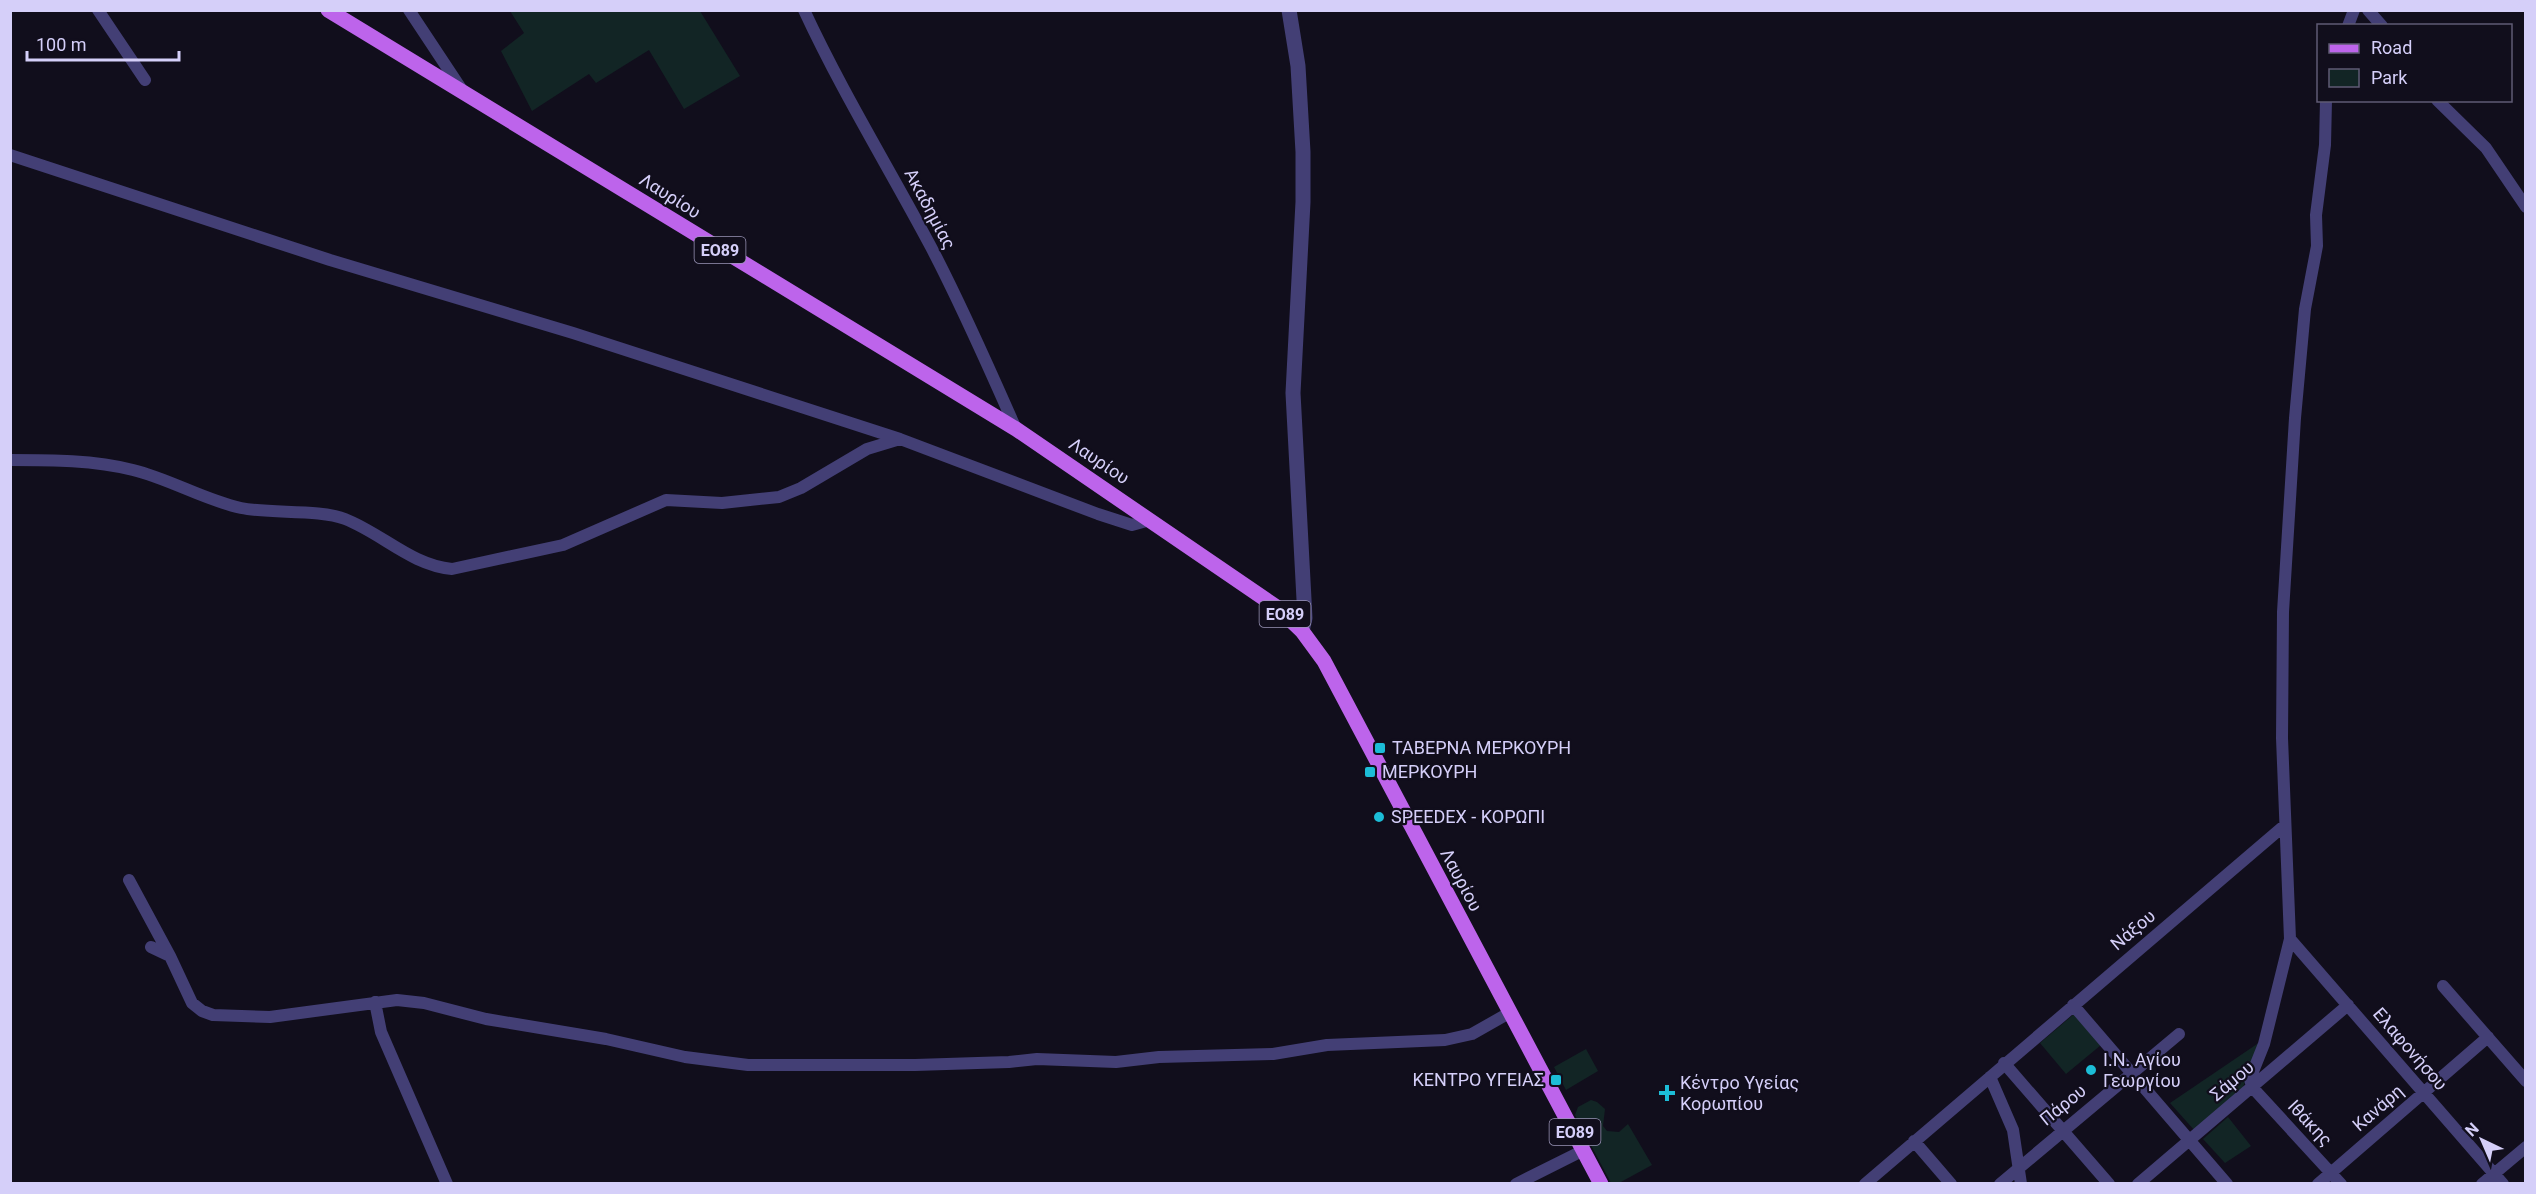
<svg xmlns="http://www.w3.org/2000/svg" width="2536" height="1194" font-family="Roboto,sans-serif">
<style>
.green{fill:#122525}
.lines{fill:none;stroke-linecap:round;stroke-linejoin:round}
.minor{stroke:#433f75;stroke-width:12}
.tertiary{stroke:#433f75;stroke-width:15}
.primary{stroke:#bd64eb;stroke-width:15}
.poi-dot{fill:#1cbdd7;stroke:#110e1c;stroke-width:2}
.labels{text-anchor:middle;stroke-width:4.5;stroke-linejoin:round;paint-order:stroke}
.shield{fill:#110e1c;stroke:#9a95b7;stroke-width:1.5}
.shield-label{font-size:16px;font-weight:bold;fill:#d5cff9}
.street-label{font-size:18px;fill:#d5cff9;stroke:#110e1c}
.poi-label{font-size:18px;fill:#d5cff9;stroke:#110e1c;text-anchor:start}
</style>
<rect width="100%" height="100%" fill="#110e1c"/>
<path class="green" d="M510 11H700L740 76 684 109 649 50 596 83 589 74 532 111 501 51 524 33Z
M2074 1014 2101 1045 2066 1074 2040 1043Z
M2260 1042 2242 1090 2195 1131 2170 1103Z
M1586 1049 1598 1071 1566 1090 1554 1067Z
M1591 1100 1597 1102 1605 1109 1603 1126 1607 1131 1619 1132 1628 1124 1652 1165 1619 1183H1611L1575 1115 1578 1107Z
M2228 1117 2251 1146 2225 1163 2203 1139Z"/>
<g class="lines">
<path class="minor" d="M98 10 145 80
M409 10 462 90
M804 10C842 92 889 168 931 247 962 306 989 368 1016 429
M2368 10 2382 26
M2348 26 2354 10
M2326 100 2325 145 2316 215 2317 246 2305 309 2295 418 2283 612 2282 738 2290 939 2264 1044 2250 1079 2252 1087 2341 1184
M2437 100 2486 148 2526 207
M10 155 330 260 573 333 900 439
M10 460C51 460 94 460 133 470 170 479 204 500 241 508 272 514 319 509 345 519 383 534 411 565 452 569L563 545 666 500 722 503 779 497 801 488 867 449 900 439 1098 514 1132 525 1150 520
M129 880 170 956
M2290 939 2503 1184
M151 947 170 956 192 1003 202 1011 213 1015 270 1017 397 1000 424 1003 486 1019 606 1039 685 1057 748 1065H915L1009 1062 1037 1059 1116 1062 1159 1057 1273 1054 1327 1045 1445 1040 1472 1034 1509 1013
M2443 986 2526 1081
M375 1002 381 1032 447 1184
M2073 1005 2227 1184
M2004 1063 2109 1184
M1990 1077 2013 1130 2021 1184
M1914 1141 1951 1184
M1516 1184 1584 1150
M1865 1184 2285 825
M2000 1184 2179 1034
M2138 1184 2348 1005
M2318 1184 2488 1037
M2482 1184 2526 1147"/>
<path class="tertiary" d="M1289 10 1298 66 1303 152V202L1293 393 1305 618 1302 631"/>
<path class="primary" d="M328 10 1016 429 1278 608 1302 631 1324 661 1601 1184"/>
</g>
<g class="poi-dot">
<rect x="1374" y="742" width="12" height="12" rx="3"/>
<rect x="1364" y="766" width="12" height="12" rx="3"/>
<circle cx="1379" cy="817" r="6"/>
<circle cx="2091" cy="1070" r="6"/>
<rect x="1550" y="1074" width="12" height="12" rx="3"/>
<path d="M1664 1084h6v6h6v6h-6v6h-6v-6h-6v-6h6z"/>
</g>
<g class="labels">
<g class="shield">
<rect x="694.5" y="237" width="51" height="26" rx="4.5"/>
<rect x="1259.5" y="601" width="51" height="26" rx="4.5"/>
<rect x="1549.5" y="1119" width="51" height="26" rx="4.5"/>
</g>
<g class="shield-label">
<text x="720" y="256">ΕΟ89</text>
<text x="1285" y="620">ΕΟ89</text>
<text x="1575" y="1138">ΕΟ89</text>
</g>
<g class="street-label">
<text transform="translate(670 196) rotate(32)" y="6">Λαυρίου</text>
<text transform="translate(930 209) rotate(62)" y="6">Ακαδημίας</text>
<text transform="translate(1099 461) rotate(34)" y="6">Λαυρίου</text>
<text transform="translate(1461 880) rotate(62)" y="6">Λαυρίου</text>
<text transform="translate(2133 930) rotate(-40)" y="6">Νάξου</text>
<text transform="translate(2410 1049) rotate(49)" y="6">Ελαφονήσου</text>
<text transform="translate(2232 1081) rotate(-40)" y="6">Σάμου</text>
<text transform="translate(2063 1105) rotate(-39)" y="6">Πάρου</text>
<text transform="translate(2378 1108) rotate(-41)" y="6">Κανάρη</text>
<text transform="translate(2310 1123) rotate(47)" y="6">Ιθάκης</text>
</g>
<g class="poi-label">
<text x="1392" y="754">ΤΑΒΕΡΝΑ ΜΕΡΚΟΥΡΗ</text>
<text x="1382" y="778">ΜΕΡΚΟΥΡΗ</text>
<text x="1391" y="823">SPEEDEX - ΚΟΡΩΠΙ</text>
<text x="2103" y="1066">Ι.Ν. Αγίου<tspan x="2103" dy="21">Γεωργίου</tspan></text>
<text x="1544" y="1086" text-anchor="end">ΚΕΝΤΡΟ ΥΓΕΙΑΣ</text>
<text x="1680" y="1089">Κέντρο Υγείας<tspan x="1680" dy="21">Κορωπίου</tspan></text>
</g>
</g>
<rect width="2536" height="1194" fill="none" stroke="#d5cff9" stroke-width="24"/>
<rect x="2317" y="24" width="195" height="78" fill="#110e1c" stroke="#5f5b74" stroke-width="1.5"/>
<rect x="2329" y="44" width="30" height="9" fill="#bd64eb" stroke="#5f5b74" stroke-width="1.5"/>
<text x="2371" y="54" font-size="18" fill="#d5cff9">Road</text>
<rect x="2329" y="69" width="30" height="18" fill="#122525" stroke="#5f5b74" stroke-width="1.5"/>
<text x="2371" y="84" font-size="18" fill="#d5cff9">Park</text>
<g transform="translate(2482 1140) rotate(316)" stroke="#110e1c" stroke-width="4.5" paint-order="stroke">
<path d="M0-4.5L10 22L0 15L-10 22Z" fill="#d5cff9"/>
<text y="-9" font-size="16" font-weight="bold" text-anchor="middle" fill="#d5cff9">N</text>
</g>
<path d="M27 51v9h152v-9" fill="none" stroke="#d5cff9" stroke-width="3"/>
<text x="36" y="51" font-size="18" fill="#d5cff9" stroke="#110e1c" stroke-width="4.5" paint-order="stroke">100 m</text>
</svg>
